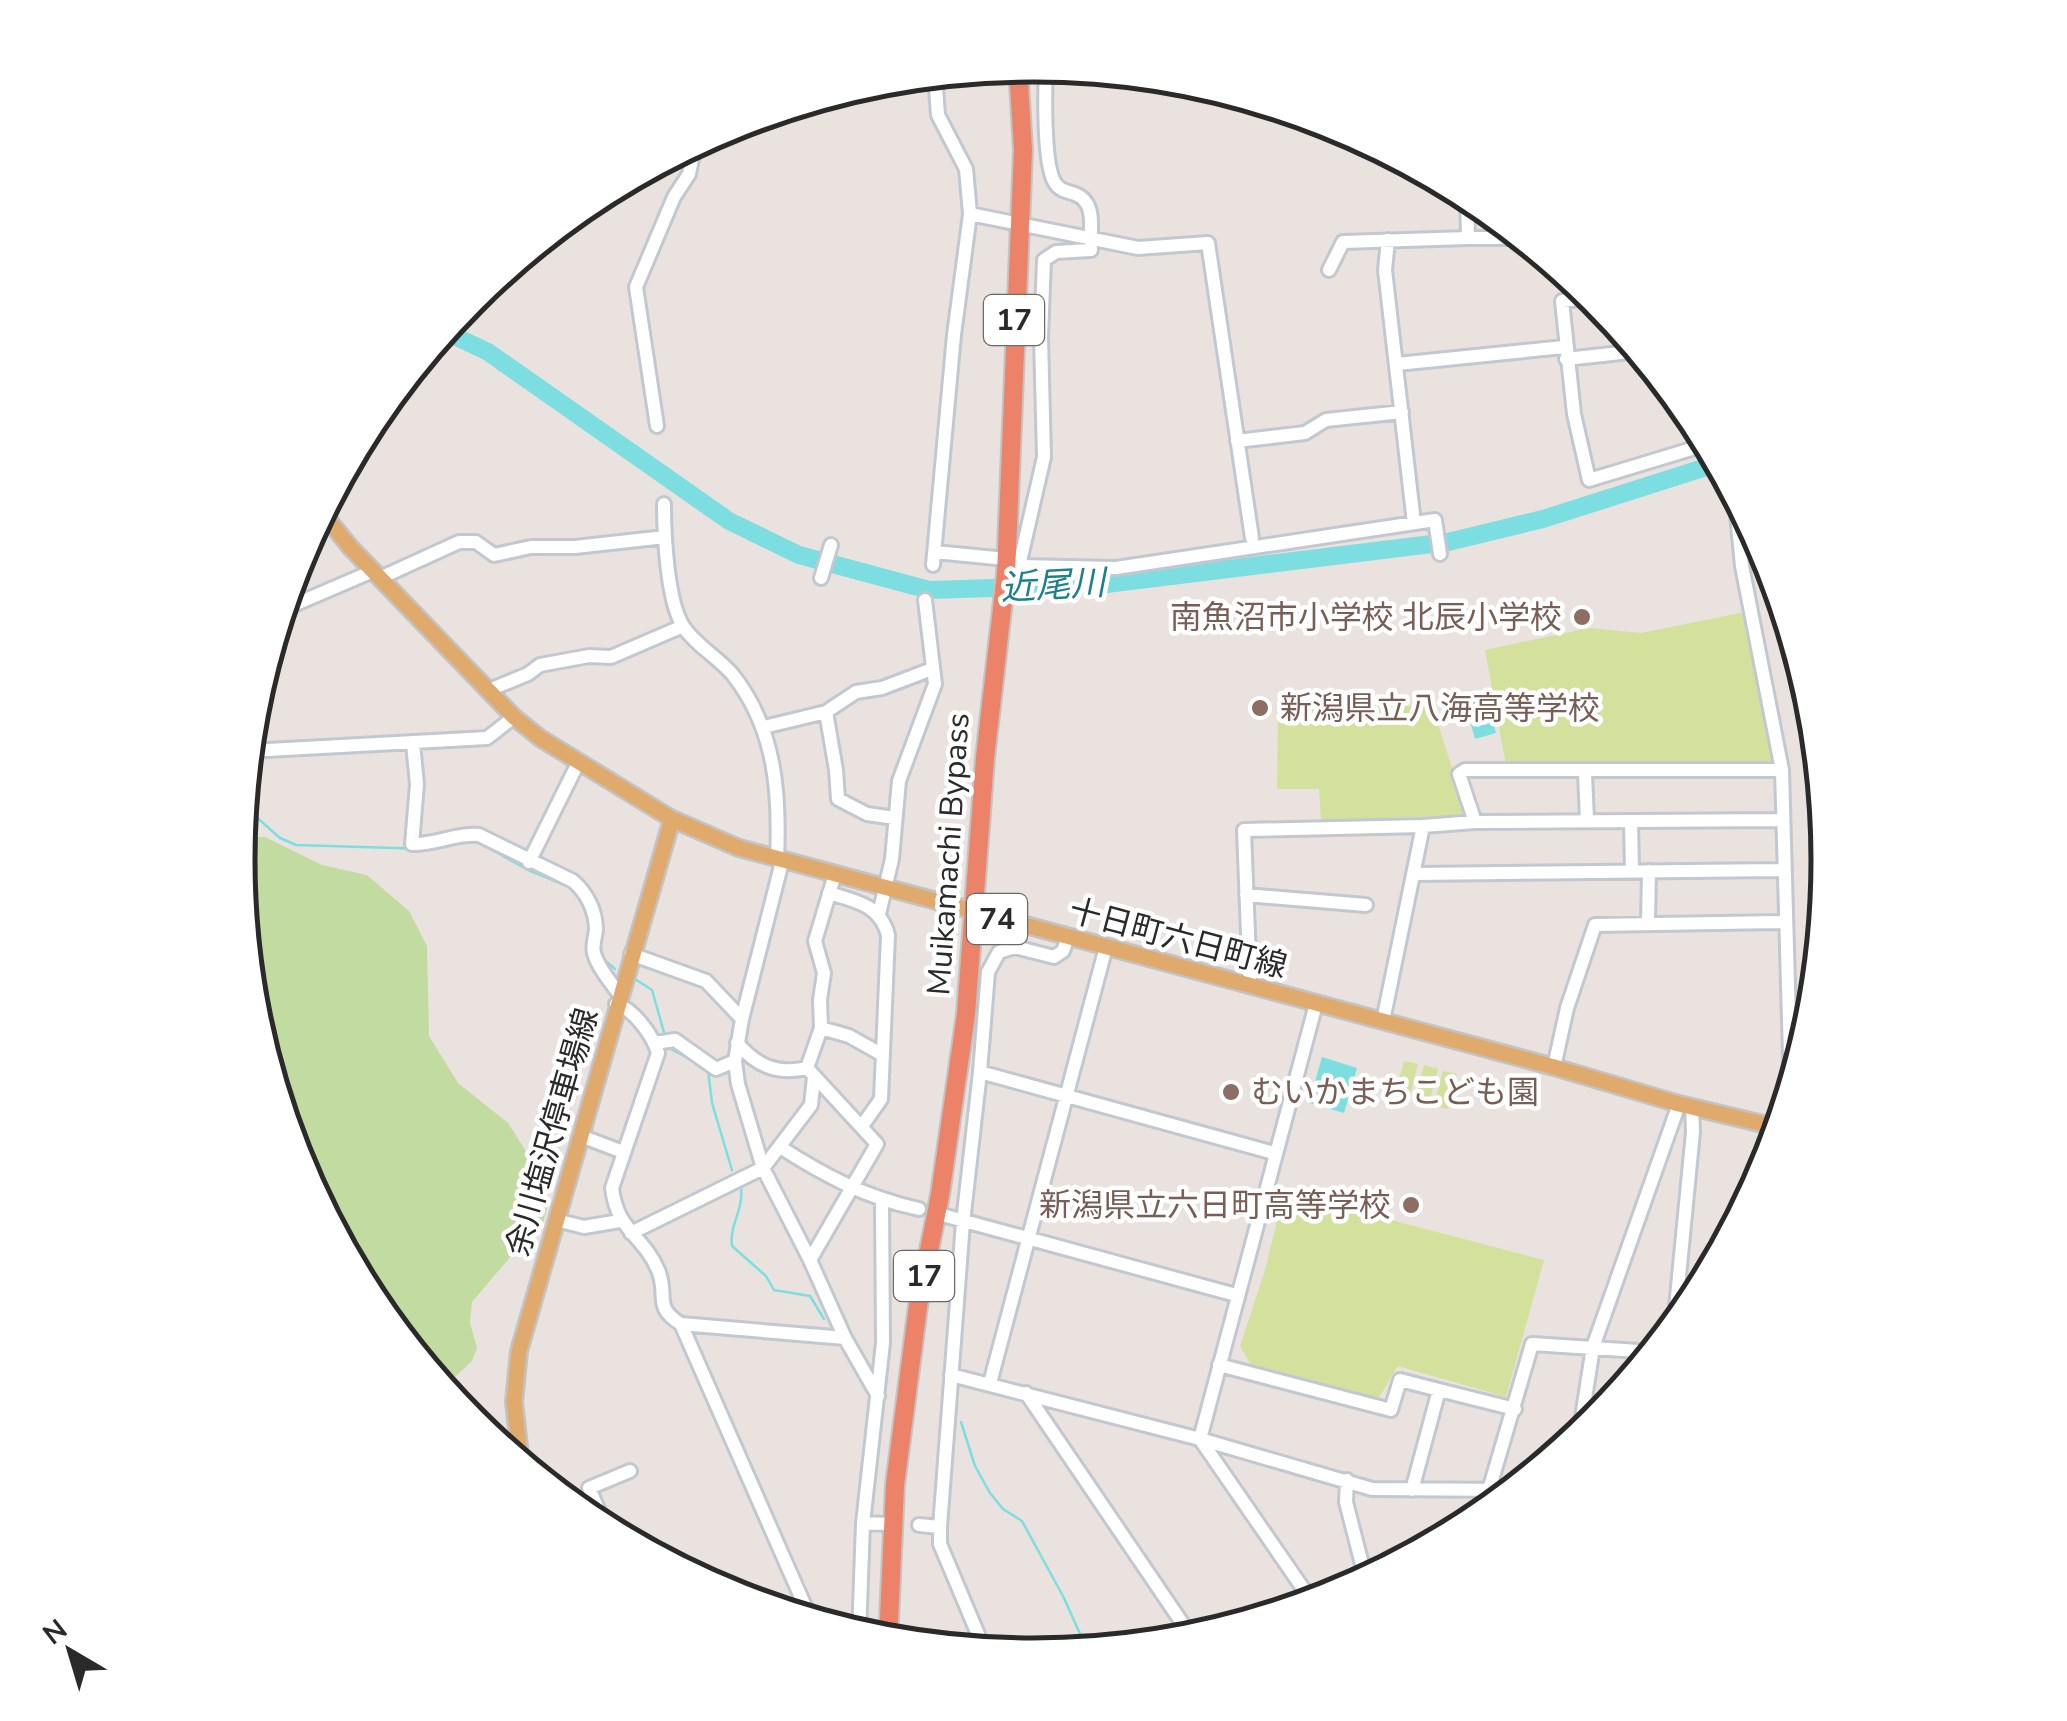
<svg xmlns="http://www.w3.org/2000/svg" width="2067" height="1721" font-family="'Nunito Sans','Noto Sans JP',sans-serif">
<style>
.green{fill:#c2dba0}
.pitch{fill:#d4e19d}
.water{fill:#7cdee1}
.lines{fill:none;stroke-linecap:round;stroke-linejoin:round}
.stream{stroke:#7cdee1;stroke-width:2.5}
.river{stroke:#7cdee1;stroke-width:18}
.minor-casing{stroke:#c2c8cf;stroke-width:18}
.major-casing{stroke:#c3c3c3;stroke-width:20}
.highway-casing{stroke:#c3c3c3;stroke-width:22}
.minor{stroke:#fff;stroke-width:12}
.major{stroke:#e1aa6d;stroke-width:15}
.highway{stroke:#ec8267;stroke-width:18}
.rail-casing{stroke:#a1a8b2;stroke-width:6}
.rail{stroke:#fff;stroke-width:2.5;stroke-dasharray:8;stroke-linecap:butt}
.education-dot{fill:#8d6e63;stroke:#fff;stroke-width:4}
.labels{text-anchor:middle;stroke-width:9;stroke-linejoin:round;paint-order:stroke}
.shield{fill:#fff;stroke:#6a6a6a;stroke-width:2.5}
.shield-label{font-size:30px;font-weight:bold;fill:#2a2a2a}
.education-label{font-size:32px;fill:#785e54;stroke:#fff;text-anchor:end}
.street-label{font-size:32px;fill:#2a2a2a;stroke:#fff}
.water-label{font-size:35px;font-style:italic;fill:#1d808c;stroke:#fff}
.rim{fill:none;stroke:#2a2a2a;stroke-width:5}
</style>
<rect width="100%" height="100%" fill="#eae2de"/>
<path class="green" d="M240 837H265L322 865 367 875 409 911 427 946 429 1036 458 1083 508 1123 536 1167 549 1200 543 1223 522 1243 472 1302 470 1323 477 1348 472 1361 443 1388 372 1302 298 1164 253 1015 238 860Z"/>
<path class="pitch" d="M1745 612 1774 762 1506 765 1485 650 1589 628 1641 633Z
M1432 705 1467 815 1321 821 1319 789H1277L1278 711Z
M1404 1061 1418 1064 1409 1099 1395 1095Z
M1424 1065 1438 1069 1429 1104 1415 1100Z
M1443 1071 1457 1074 1448 1109 1433 1106Z
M1283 1197 1353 1210 1544 1260 1506 1397 1398 1366 1378 1399 1254 1370 1240 1346 1265 1270Z"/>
<path class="water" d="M1487 697 1496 733 1475 739 1465 702Z
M1322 1057 1357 1068 1344 1113 1309 1103Z"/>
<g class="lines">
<path class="stream" d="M243 805 280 838 296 845 427 849
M464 842H478L528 870 570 887
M584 905 590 931
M601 957 615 969
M635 979 652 990 665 1036
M669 1048 697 1063
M708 1070 712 1103 732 1170
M741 1187C744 1210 729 1225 732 1246L766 1276 774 1290 810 1296 824 1319
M961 1422 975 1466 990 1493 1003 1509 1022 1521 1064 1598 1080 1634 1096 1650"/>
<path class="river" d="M444 331 488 352 729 521 799 555 929 590 1098 585 1448 542 1543 519 1719 463"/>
<g class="minor-casing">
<path id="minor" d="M1467 195 1468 238H1523
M970 214 1138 248 1208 243 1252 538
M1388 240 1385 270 1414 523
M1329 270 1343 242 1468 238
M1595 297 1562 301 1574 414 1589 480 1708 444
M1566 359 1639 351
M1397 364 1564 347
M657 426 636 287 674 197 689 174 695 144
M1237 441 1305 433 1326 420 1402 412
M1735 494 1742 566 1782 770 1791 1091
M664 504C664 534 667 601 683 626 695 645 719 658 733 675 776 730 780 794 777 860
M935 552 1006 559
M933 565 954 335 970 214 966 169 938 115 935 75
M1019 566 1116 568 1435 520 1440 554
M1006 569 1019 566 1044 457 1041 337 1044 260 1056 252 1091 250C1089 230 1098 203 1075 194 1067 191 1060 191 1055 183 1043 165 1045 89 1046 66
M380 578 459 542H476L494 555 531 547H575L665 537
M821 578 831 545
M282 610 373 571
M489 690 528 674 540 665 589 656 611 657 683 626
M826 712 836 770 838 799 867 814 895 818
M764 727 826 712 856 692 882 688 932 669
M413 744 417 784 412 844C435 845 455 833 479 835L573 881C587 893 596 911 596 930 595 938 592 945 594 953 598 968 610 981 619 994
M249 751 487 738 514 717
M1585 772 1587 821
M1631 821 1632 872
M1475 822 1783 820
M529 862 579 761
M782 862 742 1019 735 1061 738 1084 763 1168 810 1260 845 1338 878 1396
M1414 874 1784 870
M829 893C856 901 880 905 888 935L881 1099 862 1126
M1246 895 1366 905
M879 914 892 859 899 781 935 684 925 600
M1648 922 1649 871
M631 954 706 981 742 1019
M1250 986 1244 830 1423 826 1475 822 1459 774 1465 770H1782
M616 1004C634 1009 653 1036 658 1053L612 1188C617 1231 643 1235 658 1270 669 1296 652 1306 681 1324L845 1338
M1383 1021 1423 826
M821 1028 820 1000 824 973 815 941 835 874
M655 1043 675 1040 716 1069 735 1061
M737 1043C757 1066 777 1075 807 1068
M1554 1067 1567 1008 1595 925 1785 922
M980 1072 1274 1153
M581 1136 623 1152
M780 1147C825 1176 867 1198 919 1209
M946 1216 1236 1295
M556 1220 584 1227 620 1221
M631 1233 763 1168 811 1105 814 1077
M810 1260 877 1144 807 1068 821 1028 849 1036 881 1054
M681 1324 811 1620
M1674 1328 1693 1132 1692 1107
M1219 1365 1391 1410 1400 1380 1439 1390
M951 1375 1200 1439 1372 1489 1515 1490
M990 1383 1106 947
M1026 1393 1193 1639
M1579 1437 1593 1347 1679 1104
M1347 1480 1346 1502 1366 1580
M1412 1490 1439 1390 1515 1409
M1490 1510 1489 1490 1532 1344 1654 1352
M863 1523 887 1524
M919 1525 940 1527
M607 1530 589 1488 630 1471
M1313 1603 1200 1439 1316 1004
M859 1635 863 1523 883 1343 882 1201
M985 1651 940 1544V1527L963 1222 980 1072 988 972 999 952 1015 947 1054 957 1063 951 1068 937"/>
</g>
<g class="major-casing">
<path id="major" d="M322 512 350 547 514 717 540 738 672 819 739 848 1554 1067 1679 1104 1780 1128
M521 1464 514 1402 519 1351 672 819"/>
</g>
<g class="highway-casing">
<path id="highway" d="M888 1642 895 1485 918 1306 940 1195 966 1014 985 758 1006 574 1023 150 1018 67"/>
</g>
<use href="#minor" class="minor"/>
<use href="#major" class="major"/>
<use href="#highway" class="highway"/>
<g class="rail-casing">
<path id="rail" d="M1819 754 1824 825 1823 926"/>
</g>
<use href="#rail" class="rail"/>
</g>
<g class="education-dot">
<circle cx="1582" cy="617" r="10"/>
<circle cx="1260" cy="708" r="10"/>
<circle cx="1231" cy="1092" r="10"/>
<circle cx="1411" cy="1205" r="10"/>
</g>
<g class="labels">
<g class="shield">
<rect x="984" y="295" width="60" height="50" rx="8"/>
<rect x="967" y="894" width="60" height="50" rx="8"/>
<rect x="894" y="1251" width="60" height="50" rx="8"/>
</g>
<g class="shield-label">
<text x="1014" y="330">17</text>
<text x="997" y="929">74</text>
<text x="924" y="1286">17</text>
</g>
<g class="education-label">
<text x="1562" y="628">南魚沼市小学校 北辰小学校</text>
<text x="1280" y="719" text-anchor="start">新潟県立八海高等学校</text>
<text x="1251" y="1103" text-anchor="start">むいかまちこども園</text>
<text x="1391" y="1216">新潟県立六日町高等学校</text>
</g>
<g class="street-label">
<text transform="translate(948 854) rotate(-86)" y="11">Muikamachi Bypass</text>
<text transform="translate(1178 938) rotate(15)" y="11">十日町六日町線</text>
<text transform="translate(552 1132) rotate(-74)" y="11">余川塩沢停車場線</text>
</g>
<g class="water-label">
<text transform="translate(1053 585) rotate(-3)" y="12">近尾川</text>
</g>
</g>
<path d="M0 0H2067V1721H0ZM255 860a778 778 0 1 1 1556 0a778 778 0 1 1-1556 0Z" fill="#fff" fill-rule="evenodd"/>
<path class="rim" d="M255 860a778 778 0 1 1 1556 0a778 778 0 1 1-1556 0Z"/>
<g transform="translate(70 1651) rotate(322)" stroke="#ffffff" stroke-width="8" paint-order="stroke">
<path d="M0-8L18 38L0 25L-18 38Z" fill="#2a2a2a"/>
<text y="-15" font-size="28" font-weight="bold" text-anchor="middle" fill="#2a2a2a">N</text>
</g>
</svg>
